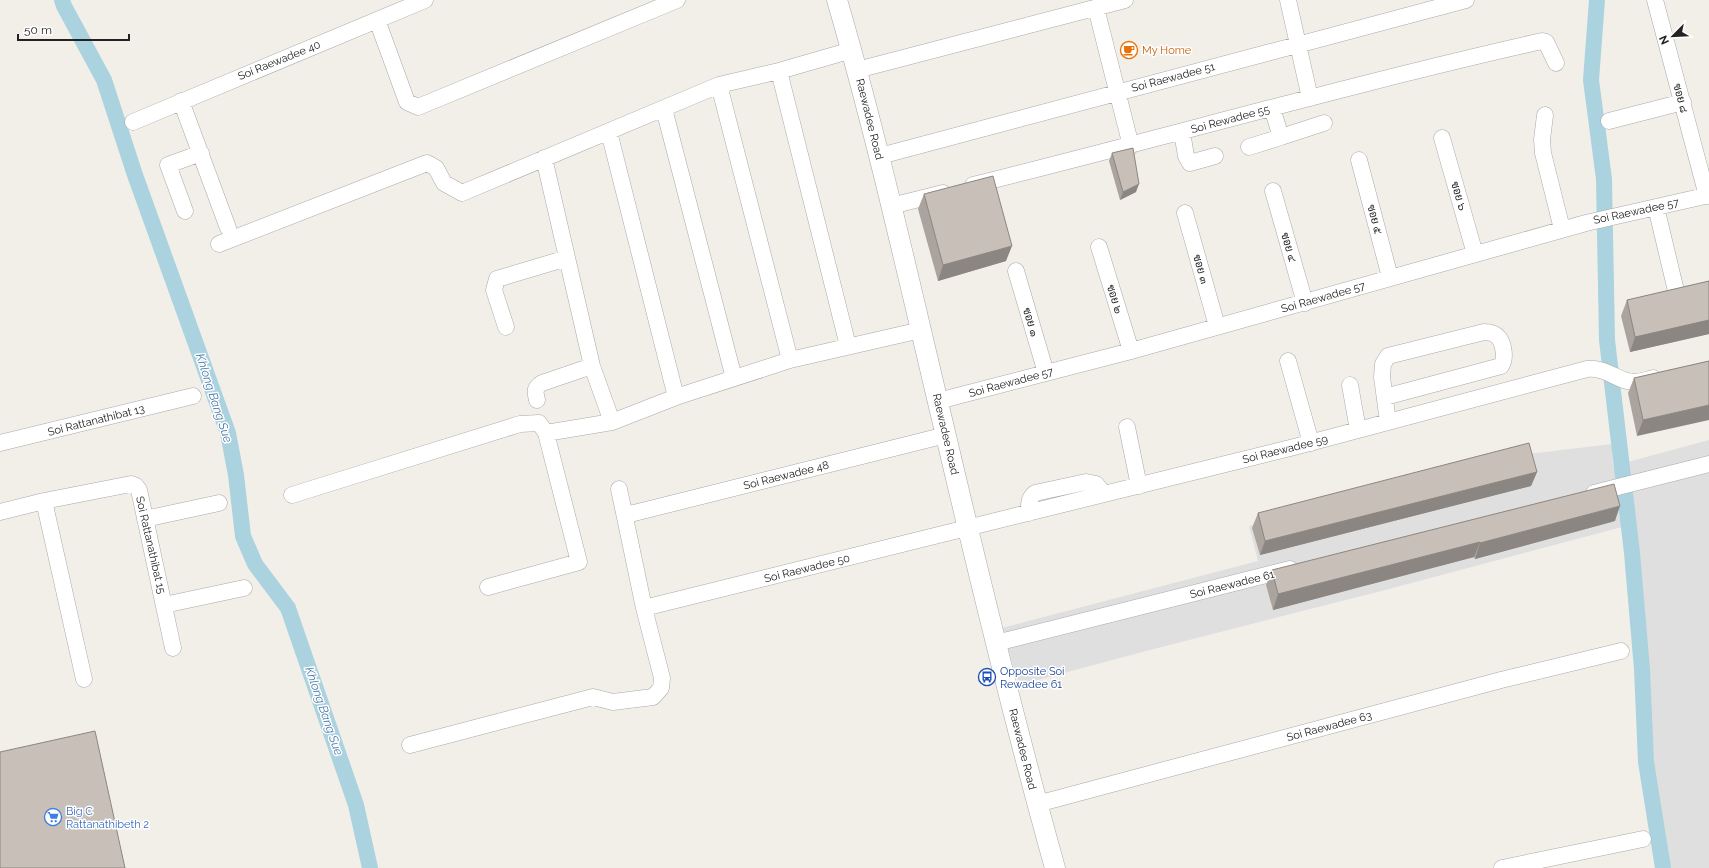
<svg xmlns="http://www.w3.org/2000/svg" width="1709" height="868" font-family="Raleway,Sarabun,sans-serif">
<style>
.residential{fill:#e0dfdf}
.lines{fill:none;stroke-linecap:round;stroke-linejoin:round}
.canal{stroke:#aad3df;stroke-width:16}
.minor-casing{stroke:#a9a9a9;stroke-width:17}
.tertiary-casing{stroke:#a9a9a9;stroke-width:21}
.minor{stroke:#fff;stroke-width:16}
.tertiary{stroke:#fff;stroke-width:20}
.wall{fill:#aba49e}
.shaded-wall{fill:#8b8681}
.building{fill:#c7bfb8;stroke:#8b8681}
.labels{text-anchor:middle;stroke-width:3;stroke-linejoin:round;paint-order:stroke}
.food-label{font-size:11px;fill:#c56008;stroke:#fff;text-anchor:start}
.street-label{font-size:11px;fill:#222;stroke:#fff}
.transit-label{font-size:11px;fill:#164399;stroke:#fff;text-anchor:start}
.shop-label{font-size:11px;fill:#366cbe;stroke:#fff;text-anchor:start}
.water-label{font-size:12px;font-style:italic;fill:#4a7aab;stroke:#fff}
</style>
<rect width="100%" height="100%" fill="#f2efe9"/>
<path class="residential" d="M1709 440V868H1657L1641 773 1637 647 1622 527 1389 589 1146 651 1019 685 1002 628 1258 561 1249 526 1455 469 1512 456 1612 444 1613 466Z"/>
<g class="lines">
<path class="canal" d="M62 0 64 6 104 80 135 175 228 433 236 475 243 536 255 564 288 608 356 805 370 868
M1597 0 1591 80 1604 179 1607 340 1632 553 1642 669 1646 762 1663 868"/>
<g class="minor-casing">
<path id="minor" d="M1288 0 1310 98
M1655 0 1707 196
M1096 8 1131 146
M377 20 407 102 418 107 677 0
M857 70 1125 0
M779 71 848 346
M719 85 790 360
M181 101 228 228
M1272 108 1281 137 1324 123
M664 109 734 378
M1545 115 1542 140 1543 153 1562 229
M1609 121 1683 102
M133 122 425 0
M609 132 676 397
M1182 132 1186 156 1190 163 1215 156
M1442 138 1475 254
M1249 147 1281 137
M880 156 1466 0
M544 158 592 366 612 422
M1359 160 1390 277
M973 185C1163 138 1351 84 1542 41L1546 42 1556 63
M1273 191 1305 303
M891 206 943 193
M1656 207 1676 291
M185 211 168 165 201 153
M1185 213 1217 326
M219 244 427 163 436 168 444 183 462 193 719 85 779 71 852 50
M1099 247 1131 351
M1016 271 1046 373
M506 327 494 290 497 279 567 258
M1288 361 1311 443
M1350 385 1358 430
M1385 397 1501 366C1506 359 1504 345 1499 338 1495 333 1489 332 1484 332L1388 356 1383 364 1382 377 1388 422
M537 400C535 391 534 388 542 383L592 366
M938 401 1131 351 1586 223 1709 195
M1127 427 1139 486
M546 433 612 422 676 397 790 360 921 330
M0 443 193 396
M1594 493 1709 464
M292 495 520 424 539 423 546 433 579 562 488 587
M44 501 84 679
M0 512 44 501 131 484 136 486 139 490 173 648
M1029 513C1029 504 1028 499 1035 493L1086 482 1096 484 1104 494
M626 515 946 435
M145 519 219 503
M164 605 244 588
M644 608 1298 446 1587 369C1607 367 1620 383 1635 382 1641 382 1648 379 1653 378
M996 643 1290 569
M410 745 593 697 613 702 653 697 661 688 662 678 644 608 619 489
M1037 804 1501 680 1621 651
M1502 868 1643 839"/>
</g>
<g class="tertiary-casing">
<path id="tertiary" d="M837 0C879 144 911 290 946 436 980 581 1015 725 1055 868"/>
</g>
<use href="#minor" class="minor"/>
<use href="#tertiary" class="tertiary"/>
</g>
<path class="wall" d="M1112 153 1136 192 1120 200 1109 161Z
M924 194 1006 261 938 281 918 209Z
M1709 281V334L1630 352 1621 316 1627 300Z
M1709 361 1637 436 1628 393 1634 378Z
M1537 472 1531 486 1260 555 1252 528 1258 513Z
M1615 521 1475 559 1474 557 1273 610 1266 585 1272 570Z"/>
<path class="shaded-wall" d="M1139 184 1136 192 1120 200 1123 192Z
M1012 246 1006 261 938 281 943 265Z
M1709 320V334L1630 352 1635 337Z
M1709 405V420L1637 436 1643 420Z
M1537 472 1531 486 1260 555 1265 541Z
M1620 506 1615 521 1475 559 1480 543Z
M1480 542 1474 557 1273 610 1278 594Z"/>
<path class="building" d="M1133 148 1139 184 1123 192 1112 153Z
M993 176 1012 246 943 265 924 194Z
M1709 281V320L1635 337 1627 300Z
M1709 361V405L1643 420 1634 378Z
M1529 443 1537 472 1265 541 1258 513Z
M1614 484 1620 506 1480 543V542L1278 594 1272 570Z
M95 731 125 868H0V752Z"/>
<defs>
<g id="cafe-ring" transform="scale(0.9)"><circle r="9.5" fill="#fff" stroke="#e8710a" stroke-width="1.5"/><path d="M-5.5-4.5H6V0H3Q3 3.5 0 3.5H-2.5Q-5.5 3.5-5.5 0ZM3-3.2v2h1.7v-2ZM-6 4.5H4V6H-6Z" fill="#e8710a"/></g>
<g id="bus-ring" transform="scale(0.9)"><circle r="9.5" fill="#fff" stroke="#1a4fb4" stroke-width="1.5"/><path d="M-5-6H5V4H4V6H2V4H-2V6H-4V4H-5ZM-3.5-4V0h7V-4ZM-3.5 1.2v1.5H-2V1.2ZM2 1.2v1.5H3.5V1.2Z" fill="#1a4fb4"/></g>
<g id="supermarket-ring" transform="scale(0.9)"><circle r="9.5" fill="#fff" stroke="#3f7fe0" stroke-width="1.5"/><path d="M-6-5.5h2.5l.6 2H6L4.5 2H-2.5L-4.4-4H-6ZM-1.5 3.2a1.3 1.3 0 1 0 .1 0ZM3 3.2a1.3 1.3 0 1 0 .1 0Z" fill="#3f7fe0"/></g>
</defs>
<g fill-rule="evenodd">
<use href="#cafe-ring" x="1129" y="50"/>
<use href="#bus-ring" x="987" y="677"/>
<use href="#supermarket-ring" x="53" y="817"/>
</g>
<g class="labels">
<g class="food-label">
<text x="1142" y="54">My Home</text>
</g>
<g class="street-label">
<text transform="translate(279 60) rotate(-22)" y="4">Soi Raewadee 40</text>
<text transform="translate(1173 77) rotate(-15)" y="4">Soi Raewadee 51</text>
<text transform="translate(1681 98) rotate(75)" y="4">ซอย ๘</text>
<text transform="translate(870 119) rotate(76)" y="4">Raewadee Road</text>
<text transform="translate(1230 119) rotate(-15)" y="4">Soi Rewadee 55</text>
<text transform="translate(1459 196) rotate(74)" y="4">ซอย ๖</text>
<text transform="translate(1636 211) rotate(-12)" y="4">Soi Raewadee 57</text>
<text transform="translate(1375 219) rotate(75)" y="4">ซอย ๕</text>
<text transform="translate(1289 247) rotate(74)" y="4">ซอย ๔</text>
<text transform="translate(1201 269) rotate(74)" y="4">ซอย ๓</text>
<text transform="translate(1323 297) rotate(-16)" y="4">Soi Raewadee 57</text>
<text transform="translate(1115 299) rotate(73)" y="4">ซอย ๒</text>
<text transform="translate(1031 322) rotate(73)" y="4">ซอย ๑</text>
<text transform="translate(1011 382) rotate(-15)" y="4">Soi Raewadee 57</text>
<text transform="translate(96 420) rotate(-14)" y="4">Soi Rattanathibat 13</text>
<text transform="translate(946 434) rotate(77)" y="4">Raewadee Road</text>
<text transform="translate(1285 449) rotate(-14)" y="4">Soi Raewadee 59</text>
<text transform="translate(786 475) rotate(-14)" y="4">Soi Raewadee 48</text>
<text transform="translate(151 545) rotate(77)" y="4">Soi Rattanathibat 15</text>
<text transform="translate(807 568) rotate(-14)" y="4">Soi Raewadee 50</text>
<text transform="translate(1232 584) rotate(-14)" y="4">Soi Raewadee 61</text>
<text transform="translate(1329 726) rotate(-15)" y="4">Soi Raewadee 63</text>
<text transform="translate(1023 749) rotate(76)" y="4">Raewadee Road</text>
</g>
<g class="transit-label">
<text x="1000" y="675">Opposite Soi<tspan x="1000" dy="13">Rewadee 61</tspan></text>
</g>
<g class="shop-label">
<text x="66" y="815">Big C<tspan x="66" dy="13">Rattanathibeth 2</tspan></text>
</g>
<g class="water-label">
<text transform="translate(214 398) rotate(72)" y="4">Khlong Bang Sue</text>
<text transform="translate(324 711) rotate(71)" y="4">Khlong Bang Sue</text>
</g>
</g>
<g transform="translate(1673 36) rotate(246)" stroke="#ffffff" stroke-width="3" paint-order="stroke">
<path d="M0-3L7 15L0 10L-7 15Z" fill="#222222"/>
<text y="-6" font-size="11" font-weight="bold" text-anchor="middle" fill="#222222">N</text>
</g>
<path d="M18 34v6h111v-6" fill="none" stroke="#222222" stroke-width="2"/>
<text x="24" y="34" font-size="12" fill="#222222" stroke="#ffffff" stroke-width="3" paint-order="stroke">50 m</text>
</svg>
